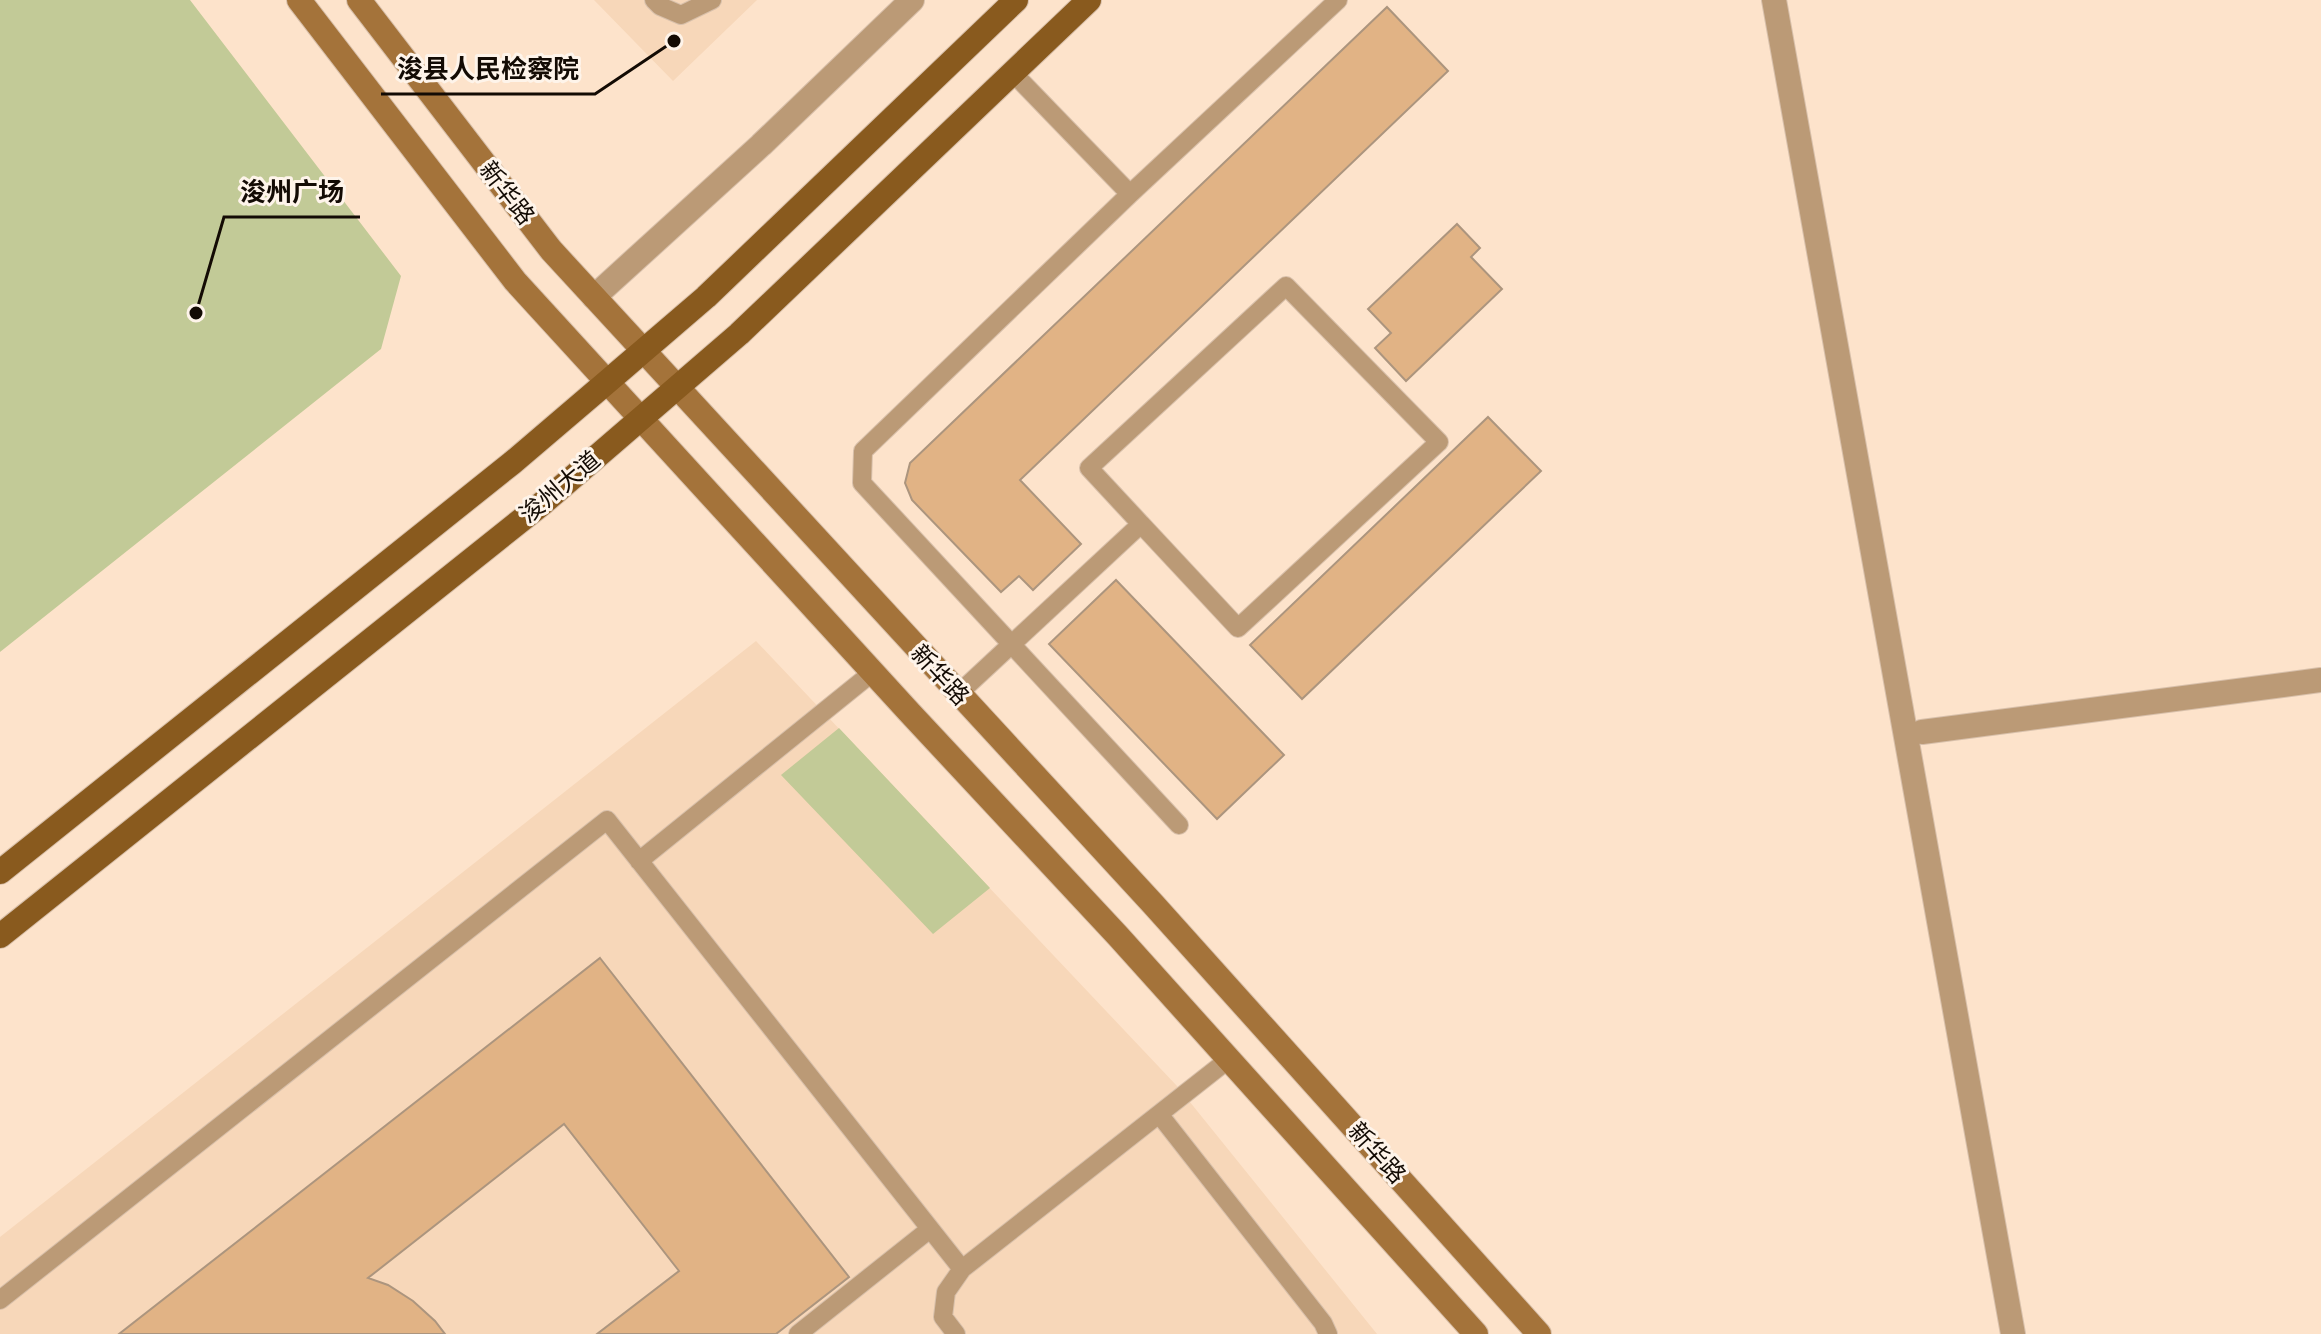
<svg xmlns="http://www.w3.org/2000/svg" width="2321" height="1334" font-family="Karla,'Noto Sans SC',sans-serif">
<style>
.built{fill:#f7d7b9}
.green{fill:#c2ca97}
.building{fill:#e1b385;stroke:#ac957e;stroke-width:2}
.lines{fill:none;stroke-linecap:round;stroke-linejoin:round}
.service-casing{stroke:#d8c0ab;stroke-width:20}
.minor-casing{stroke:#d8c0ab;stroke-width:26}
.secondary-casing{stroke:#d8c0ab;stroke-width:26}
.primary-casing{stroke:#d8c0ab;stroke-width:26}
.service{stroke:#bb9a76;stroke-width:18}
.minor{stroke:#bb9a76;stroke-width:24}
.secondary{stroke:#a4733a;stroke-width:24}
.primary{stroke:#895a1e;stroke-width:24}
.labels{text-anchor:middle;stroke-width:6;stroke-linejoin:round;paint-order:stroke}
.street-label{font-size:24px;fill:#130b04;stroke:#fef4ea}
.leader{fill:none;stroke:#130b04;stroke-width:3}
.callout-dot{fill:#130b04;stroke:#fef4ea;stroke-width:3}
.callout-label{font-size:26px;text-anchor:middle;font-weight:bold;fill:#130b04;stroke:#fef4ea;stroke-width:6;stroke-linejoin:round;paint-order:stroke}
</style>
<rect width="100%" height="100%" fill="#fde3cb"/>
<path class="built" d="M594 0H757L673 81Z
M756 641 1177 1086 1377 1334H0V1237Z"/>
<path class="green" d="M0 0H190L401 276 381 349 0 652Z
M839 728 990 888 933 934 781 775Z"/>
<path class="building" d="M1387 7 1448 71 1020 480 1081 544 1033 590 1019 576 1001 592 912 500 905 483 910 463Z
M1457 224 1480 248 1471 257 1502 289 1406 381 1375 348 1391 333 1368 309Z
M1488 417 1541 471 1302 699 1250 645Z
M1116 580 1284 755 1217 819 1049 644Z
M600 958 849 1277 776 1334H597L679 1271 564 1124 368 1278 388 1285 413 1301 435 1321 445 1334H119Z"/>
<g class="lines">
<g class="service-casing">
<path id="service" d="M654 0 660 6 681 15 712 0
M1013 73 1130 194
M958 694 1141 524 1089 468 1286 286 1439 442 1238 628 1141 524
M1179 825 862 483 863 451 1130 194 1338 0
M639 861 873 672
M1159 1114 1323 1323 1328 1334
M0 1300 607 820 962 1269 1229 1059
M798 1334 930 1229
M956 1334 943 1317 946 1292 962 1269"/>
</g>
<g class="minor-casing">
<path id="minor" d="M1774 0 2013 1334
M594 297 761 145 912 0
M1922 732 2321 680"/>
</g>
<g class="secondary-casing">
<path id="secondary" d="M299 0 515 281 910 713 1118 936 1476 1334
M359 0 551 250 1153 904 1539 1334"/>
</g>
<g class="primary-casing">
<path id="primary" d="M0 872 512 463 607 382 706 297 1016 0
M0 936 544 502 739 334 1089 0"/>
</g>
<use href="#service" class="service"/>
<use href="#minor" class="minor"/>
<use href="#secondary" class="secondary"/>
<use href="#primary" class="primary"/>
</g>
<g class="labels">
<g class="street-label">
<text transform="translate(507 193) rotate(52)" y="8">新华路</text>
<text transform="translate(560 487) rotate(-40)" y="8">浚州大道</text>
<text transform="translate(940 675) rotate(47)" y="8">新华路</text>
<text transform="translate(1377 1153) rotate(48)" y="8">新华路</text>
</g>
</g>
<path class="leader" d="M674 41L595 94H381M196 313L224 217H360"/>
<g class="callout-dot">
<circle cx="674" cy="41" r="8"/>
<circle cx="196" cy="313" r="8"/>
</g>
<g class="callout-label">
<text x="488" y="78">浚县人民检察院</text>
<text x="292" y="201">浚州广场</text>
</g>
</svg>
